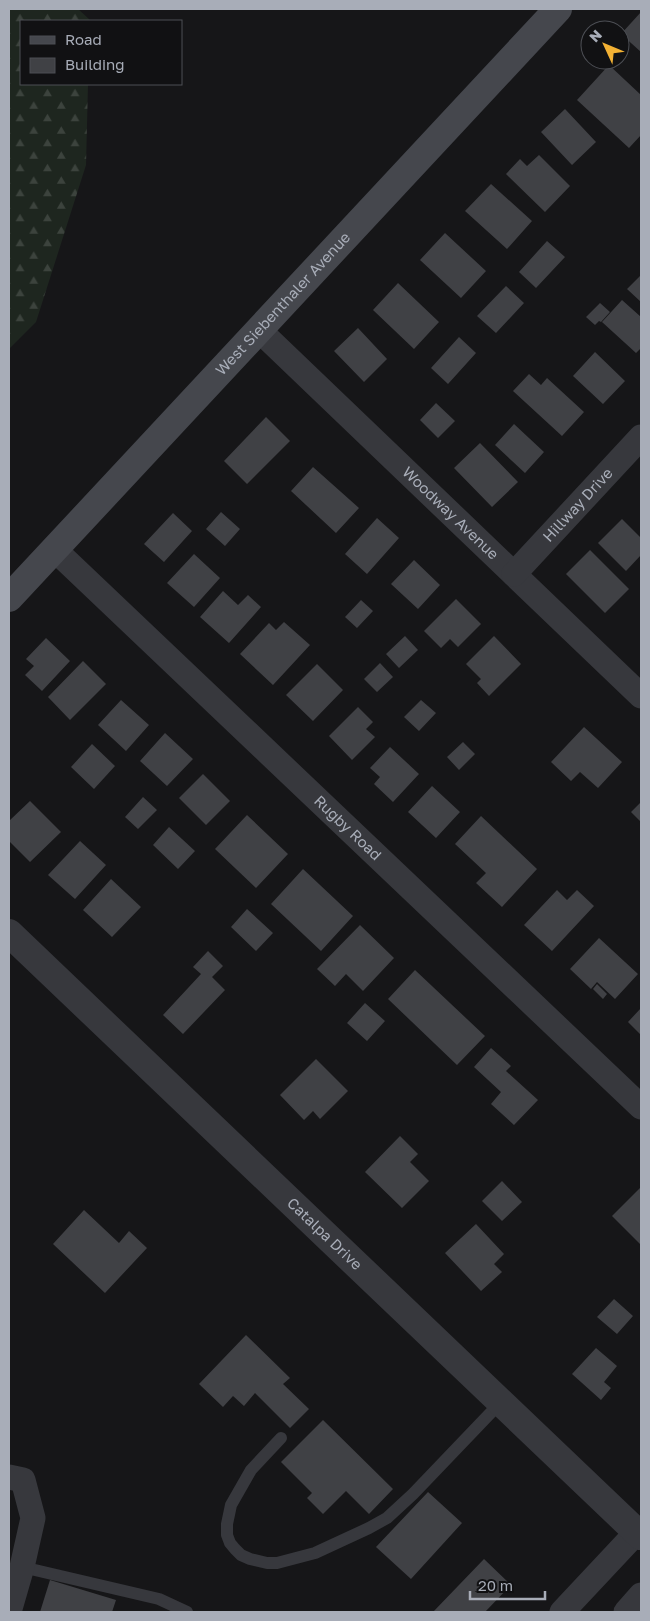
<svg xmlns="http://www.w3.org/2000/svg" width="650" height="1621" font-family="'Golos Text',sans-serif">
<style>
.forest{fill:url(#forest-firs)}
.building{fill:#404145}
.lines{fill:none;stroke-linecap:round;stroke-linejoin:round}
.service{stroke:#37383d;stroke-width:12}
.minor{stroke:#37383d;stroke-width:25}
.tertiary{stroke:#37383d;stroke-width:28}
.secondary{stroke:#45474d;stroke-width:28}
.labels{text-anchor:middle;stroke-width:4.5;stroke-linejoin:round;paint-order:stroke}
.street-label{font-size:15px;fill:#a8adb8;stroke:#111113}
</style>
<defs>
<pattern id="forest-firs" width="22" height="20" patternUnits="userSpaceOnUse" patternTransform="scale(1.25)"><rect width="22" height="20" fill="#1e261f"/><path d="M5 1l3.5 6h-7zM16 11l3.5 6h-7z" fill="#3c433d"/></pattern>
</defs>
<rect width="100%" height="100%" fill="#161618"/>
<path class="forest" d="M9 9H78L90 20V21H21V84H88L86 165 36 322 9 349Z"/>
<path class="building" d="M641 12V52L621 34Z
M609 65 641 95V135L629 148 577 100Z
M565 109 596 142 572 165 541 132Z
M539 155 570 186 545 212 506 174 520 159 527 166Z
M491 184 532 221 507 249 465 211Z
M445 233 486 271 461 298 420 260Z
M547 241 565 257 536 288 519 272Z
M640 276 641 278V302L627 289Z
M398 283 439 322 414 349 373 310Z
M506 286 524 303 496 333 477 316Z
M622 300 641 317V348L636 353 602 322Z
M600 303 610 312 601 322 599 321 595 325 586 317Z
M358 328 387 359 364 382 334 351Z
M459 337 476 353 448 384 431 368Z
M595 352 625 381 603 404 573 376Z
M529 374 541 385 547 378 584 412 562 436 513 391Z
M436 403 455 421 438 438 420 420Z
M266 417 290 441 247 484 224 461Z
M514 424 544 452 525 473 495 445Z
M480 443 518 482 492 507 454 468Z
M313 467 359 508 336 533 291 491Z
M221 512 240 529 225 546 206 529Z
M173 513 192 531 164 562 144 544Z
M377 518 399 538 367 574 345 554Z
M622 519 641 538V555L626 571 598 543Z
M590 550 629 589 605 613 566 574Z
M194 554 220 578 194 607 167 583Z
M414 560 440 585 418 609 391 584Z
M223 591 238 605 248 595 261 607 229 643 200 617Z
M456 599 481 624 458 647 450 639 441 648 424 631Z
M361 600 373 611 357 628 345 617Z
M284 622 310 645 273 685 240 654 269 623 276 630Z
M405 636 418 650 399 668 386 654Z
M494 636 521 664 489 696 477 683 481 679 466 664Z
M46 638 70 661 42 691 25 675 34 666 26 659Z
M83 661 106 684 70 720 48 697Z
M380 663 393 677 377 692 364 679Z
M317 664 343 690 313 721 286 695Z
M121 700 149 725 126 751 98 725Z
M421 700 436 713 419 731 404 717Z
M358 707 373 722 366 729 375 737 352 760 329 736Z
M584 727 622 762 598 788 580 772 571 781 551 762Z
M165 733 193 759 167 786 140 761Z
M463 742 475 754 459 770 447 757Z
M92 744 115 766 94 789 71 767Z
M390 747 419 774 393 802 374 784 380 777 370 768Z
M203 774 230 801 206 825 179 798Z
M432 786 460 812 436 838 408 812Z
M143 797 157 810 138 829 125 817Z
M30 801 61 832 30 862 9 841V821Z
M641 802V822L631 812Z
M247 815 288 854 256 888 215 849Z
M481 816 537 869 502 907 476 883 486 873 455 844Z
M169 827 195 851 178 869 153 845Z
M80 841 106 865 75 899 48 875Z
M303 869 353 916 321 951 271 904Z
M111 879 141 907 112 937 83 910Z
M557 890 567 900 577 890 594 906 552 951 524 925Z
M247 909 273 933 256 951 231 927Z
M360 925 394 958 363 991 346 974 335 986 317 969Z
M599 938 638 974 615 999 597 982 591 989 570 969Z
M208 951 223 966 212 977 225 990 183 1034 163 1015 201 974 193 967Z
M415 970 485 1036 457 1065 388 999Z
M597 984 607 994 603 999 593 989Z
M365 1003 385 1021 367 1041 347 1023Z
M641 1008V1035L628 1022Z
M491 1048 511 1066 506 1071 538 1100 514 1125 491 1104 501 1092 474 1067Z
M316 1059 348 1091 320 1119 313 1111 304 1120 280 1095Z
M400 1136 418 1154 410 1162 429 1181 402 1208 365 1172Z
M502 1181 522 1202 502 1221 482 1201Z
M641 1187V1245L612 1216Z
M84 1210 119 1243 129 1231 147 1248 105 1293 53 1244Z
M476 1224 504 1254 494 1264 502 1272 481 1291 445 1253Z
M614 1299 633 1316 617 1334 597 1317Z
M246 1335 290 1378 283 1384 309 1409 290 1428 255 1393 244 1406 233 1396 223 1407 199 1384Z
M596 1348 617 1366 604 1382 611 1388 601 1400 572 1374Z
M323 1420 393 1489 369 1514 346 1491 323 1514 307 1498 312 1493 281 1462Z
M428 1492 462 1523 411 1579 376 1547Z
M484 1559 511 1585 485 1612H433Z
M50 1580 116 1600 112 1612H40Z"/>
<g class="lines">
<path class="service" d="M281 1438 251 1470 231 1505 227 1524V1535L230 1543 235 1549 241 1555 250 1559 267 1563H277L315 1553 369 1528 387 1518 413 1494 501 1402
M22 1567 159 1599 187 1612"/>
<g class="minor">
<path id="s1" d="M259 330 641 696"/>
<path id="s2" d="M54 549 641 1107"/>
<path id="s3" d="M514 574 641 437"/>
<path d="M9 1477 23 1480 33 1518 22 1567 9 1612"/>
<path d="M562 1612 637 1532"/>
<path d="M626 1612 641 1595"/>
</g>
<path class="tertiary" id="s4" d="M9 933 641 1536"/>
<path class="secondary" id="s5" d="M9 598 558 9"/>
</g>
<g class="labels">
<g class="street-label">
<text dy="5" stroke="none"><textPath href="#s5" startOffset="402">West Siebenthaler Avenue</textPath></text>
<text dy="5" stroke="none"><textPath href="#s3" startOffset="94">Hillway Drive</textPath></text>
<text dy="5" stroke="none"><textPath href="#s1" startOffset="265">Woodway Avenue</textPath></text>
<text dy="5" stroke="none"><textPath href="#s2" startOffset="405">Rugby Road</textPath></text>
<text dy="5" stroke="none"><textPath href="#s4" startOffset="436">Catalpa Drive</textPath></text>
</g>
</g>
<rect width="650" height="1621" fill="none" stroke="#a8adb8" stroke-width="20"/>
<rect x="20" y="20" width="162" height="65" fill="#111113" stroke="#4d4f55"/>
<rect x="30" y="36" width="25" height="8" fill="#45474d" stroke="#4d4f55"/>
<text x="65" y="45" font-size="15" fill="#a8adb8">Road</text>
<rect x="30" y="58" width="25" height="15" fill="#404145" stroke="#4d4f55"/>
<text x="65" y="70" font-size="15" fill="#a8adb8">Building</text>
<g transform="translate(605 45) rotate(314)"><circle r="24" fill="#111113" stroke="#4d4f55"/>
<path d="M0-4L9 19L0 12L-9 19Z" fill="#f2b134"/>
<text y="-8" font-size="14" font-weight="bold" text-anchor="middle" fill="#a8adb8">N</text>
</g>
<path d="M470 1591v8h75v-8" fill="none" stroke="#a8adb8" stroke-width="2.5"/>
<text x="478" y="1591" font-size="15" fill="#a8adb8" stroke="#111113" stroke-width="4" paint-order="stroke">20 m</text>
</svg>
